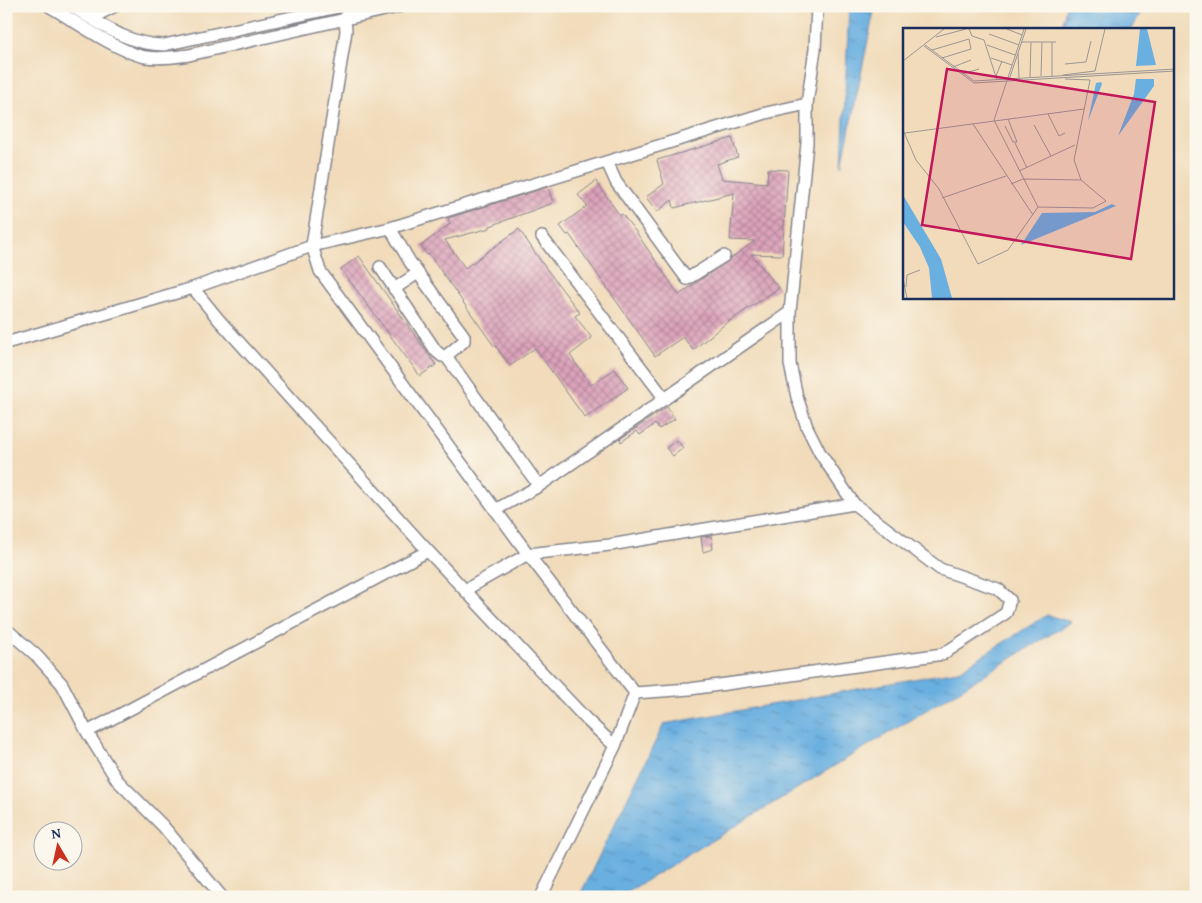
<svg xmlns="http://www.w3.org/2000/svg" width="1202" height="903" font-family="'Gentium Book Plus',serif">
<style>
.water{fill:url(#water-ripples);stroke:#426f9f}
.building{fill:url(#building-cross-hatch)}
.lines{fill:none;stroke-linecap:round;stroke-linejoin:round}
.minor-casing{stroke:#86858c;stroke-width:14}
.minor{stroke:#fff;stroke-width:11}
.inset-road{fill:none;stroke:#9b9695;stroke-width:1}
.view{fill:#c2185b;fill-opacity:0.15;stroke:#c2185b;stroke-width:2.5}
.inset-edge{fill:none;stroke:#1b2f5e;stroke-width:2.5}
</style>
<defs>
<pattern id="water-ripples" width="26" height="14" patternUnits="userSpaceOnUse" patternTransform="scale(1.25)"><rect width="26" height="14" fill="#69afe0"/><path d="M2 4q2-2 4 0t4 0M15 11q2-2 4 0t4 0" fill="none" stroke="#568fb9"/></pattern>
<pattern id="building-cross-hatch" width="8" height="8" patternUnits="userSpaceOnUse" patternTransform="scale(1.25)"><rect width="8" height="8" fill="#dca3ba"/><path d="M0 0l8 8M0 8l8-8" fill="none" stroke="#b2859a"/></pattern>
</defs>
<rect width="100%" height="100%" fill="#fbf7ec"/>
<filter id="ink" filterUnits="userSpaceOnUse"><feTurbulence type="fractalNoise" baseFrequency=".02" numOctaves="2"/><feDisplacementMap in="SourceGraphic" scale="10" xChannelSelector="R" yChannelSelector="G"/><feConvolveMatrix kernelMatrix="1 2 1 2 8 2 1 2 1" color-interpolation-filters="sRGB"/></filter>
<filter id="wash" filterUnits="userSpaceOnUse"><feTurbulence type="fractalNoise" baseFrequency=".0096" numOctaves="4" result="noise"/><feDisplacementMap in="SourceGraphic" scale="20" xChannelSelector="R" yChannelSelector="G"/><feGaussianBlur stdDeviation="1.12" result="paint"/><feColorMatrix in="noise" values="0 0 0 0 0 0 0 0 0 0 0 0 0 0 0 0 0 1.4 0 .05"/><feComposite in="paint" operator="in"/></filter>
<g filter="url(#wash)">
<rect width="100%" height="100%" fill="#f1dbba"/>
<path class="water" d="M849 6H875L842 166Z
M1066 6H1144L1132 29H1062Z
M1047 615 1071 622 619 897H579L664 724 958 671Z"/>
<g id="blocks">
<path class="building" d="M732 138 738 157 717 164 722 179 767 183 768 169 788 170 782 255 751 254 779 288 725 324 693 350 683 337 655 356 569 234 567 235 560 226 587 206 578 195 596 181 620 216 622 214 636 232 679 295 755 241 730 240 734 193 674 208 672 200 657 212 646 197 664 184 657 160Z
M548 187 553 203 490 226V228L445 240 465 268 519 229 542 263 580 313 575 316 592 338 570 355 591 385 615 369 628 388 585 418 535 348 510 366 495 345 494 346 429 254 427 255 421 246 450 224 448 218Z
M359 256 436 365 420 376 341 269Z
M667 407 675 419 659 429 655 424 640 435 637 431 621 442 620 439Z
M677 440 683 448 673 456 666 448Z
M711 536 713 549 703 552 701 537Z"/>
</g>
</g>
<g filter="url(#ink)">
<use href="#blocks" fill-opacity="0" stroke="#86858c" stroke-width="1"/>
<g class="lines">
<g class="minor-casing">
<path id="minor" d="M49 6C73 20 120 53 146 57 160 59 174 57 189 55L402 6
M71 6C101 24 128 45 164 45L343 6
M348 6 345 19 346 31 312 245 320 271 528 554 635 693
M91 18 115 6
M607 162 616 182 687 279 724 256
M542 237 665 399
M380 267 436 351 442 356H446L464 341V336L410 262 390 228
M193 288 219 320 428 551 587 720 615 746
M394 289 418 273
M6 343 193 288 312 246 390 228 766 113 807 104
M446 356 539 486
M495 510 539 486 790 312
M465 590 528 554 610 545 854 504
M6 629 36 655 62 684 87 732 117 780 163 826 222 897
M635 693 690 689 943 654 1006 613 1010 600 998 589 940 569 854 504 820 453 807 427 797 397 790 364V312L807 143V104L815 49 817 6
M87 732 428 551
M541 897 615 746 635 693"/>
</g>
<use href="#minor" class="minor"/>
</g>
</g>
<g transform="translate(903 28)">
<rect width="271" height="271" fill="#f1dbba"/>
<path d="M237 1H244L253 37 233 38ZM233 51H251V58L215 108 231 66ZM198 54 199 56 185 93 193 55ZM0 167 38 231 49 270H29L26 240 17 219 0 194ZM209 176 213 178 118 217 139 185 192 184Z" fill="#69afe0"/>
<path class="inset-road" d="M66 1 69 8 81 12M104 1 119 7M121 1 91 92 135 179M86 6 116 17M33 9 63 1M81 12 94 52M119 14H153M22 17 71 53 272 41M84 17 112 27M21 18 71 55 272 43M29 22 66 11 68 21 39 30M115 25 116 50M88 30 109 37M0 33 41 1M162 36 183 34 188 13M50 39 68 32M59 46 76 41M160 47 192 43 202 1M93 48 99 33M138 48 139 14M149 48V14M127 49 128 14M106 52 123 1M145 86 156 108 162 105M70 96 130 187M131 97 148 128M102 98 110 114H114L105 91M0 102 13 132 36 161 75 236 105 222 135 179M2 105 181 81M112 115 124 140M116 143 172 117M108 156 120 151 178 152M39 170 103 148M135 179 190 180 203 173 178 152 171 132 187 52 162 51M0 251 4 270M3 259 4 247 17 242"/>
<path class="view" d="M44 41 252 74 228 231 19 197Z"/>
<rect width="271" height="271" class="inset-edge"/>
</g>
<rect width="1202" height="903" fill="none" stroke="#fbf7ec" stroke-width="25"/>
<g transform="translate(58 846) rotate(351)"><circle r="24" fill="#fbf7ec" stroke="#a1a7b3"/>
<path d="M0-4L9 19L0 12L-9 19Z" fill="#c8321e"/>
<text y="-8" font-size="14" font-weight="bold" text-anchor="middle" fill="#1b2f5e">N</text>
</g>
</svg>
